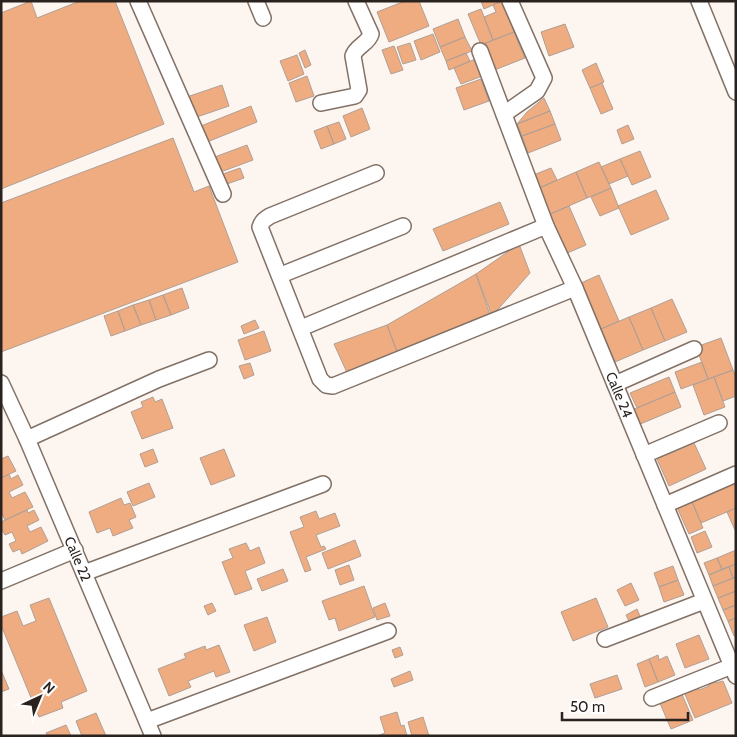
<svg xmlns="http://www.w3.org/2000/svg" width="737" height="737" font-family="Cabin,sans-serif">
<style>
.building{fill:#efac80;stroke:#b19f94}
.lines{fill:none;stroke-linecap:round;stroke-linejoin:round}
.minor-casing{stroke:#827166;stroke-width:18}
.minor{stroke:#fff;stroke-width:15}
.labels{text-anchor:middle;stroke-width:4;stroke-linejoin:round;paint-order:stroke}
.street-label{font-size:14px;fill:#29221e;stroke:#fff}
</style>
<rect width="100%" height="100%" fill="#fdf5f0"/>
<path class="building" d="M31 1 37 18 80 1H115L164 124 1 189V13Z
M405 1H419L429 26 389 42 377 12Z
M481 1H502L484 9Z
M502 1 514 32 493 40 484 17 496 12 493 5Z
M481 9 493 40 481 45 468 14Z
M458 19 465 37 440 47 433 29Z
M565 24 574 47 549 56 541 32Z
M514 32 525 58 492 71 481 45Z
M433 34 440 52 421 60 414 41Z
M465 37 472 51 446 61 440 47Z
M410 43 416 60 403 64 397 47Z
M394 46 403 70 391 74 382 50Z
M305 50 311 65 305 68 299 53Z
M466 53 470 61 449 70 446 61Z
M297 55 304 74 288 81 280 61Z
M478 58 485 75 461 84 454 68Z
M596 63 604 82 590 88 582 70Z
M307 76 314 96 296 102 289 83Z
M481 79 489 101 464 110 456 88Z
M602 83 613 109 601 114 590 88Z
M222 85 229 106 191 119 184 98Z
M544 98 550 111 517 124 527 112Z
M251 106 257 122 207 142 201 126Z
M362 108 370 129 351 137 343 116Z
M550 111 555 124 522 136 517 124Z
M339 122 346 139 334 144 327 126Z
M555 124 561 140 528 153 522 136Z
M628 125 634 139 622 144 617 130Z
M327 126 334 144 321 149 314 131Z
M173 138 194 192 209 186 238 262 1 352V203Z
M247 145 253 160 218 173 212 158Z
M640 151 651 177 632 185 620 159Z
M620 159 628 176 609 184 601 167Z
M599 162 611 188 587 198 576 172Z
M240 168 244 178 224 185 220 175Z
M551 168 557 180 537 189 531 176Z
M576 172 587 198 548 215 537 189Z
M611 188 619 208 600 216 591 197Z
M656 190 669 219 631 235 618 206Z
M500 202 509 224 443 251 433 229Z
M569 206 586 245 565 254 548 215Z
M519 244 530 273 492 316 476 274Z
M476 274 491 318 399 357 387 325Z
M599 275 619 321 601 329 581 283Z
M182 288 189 308 171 315 163 295Z
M163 295 171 315 156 320 149 300Z
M672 299 687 332 665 341 651 308Z
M149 300 156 320 141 325 133 305Z
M133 305 141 325 125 331 118 311Z
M651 308 665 341 643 350 629 317Z
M118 311 125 331 111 336 104 316Z
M629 317 643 350 615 362 601 329Z
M255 320 259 328 244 334 241 326Z
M387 325 399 357 349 377 334 344Z
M264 331 271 351 245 360 238 340Z
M721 338 733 370 708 379 696 347Z
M702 362 708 379 681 389 675 372Z
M250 363 254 375 244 379 239 366Z
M733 370 736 377V396L723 401 714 377Z
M669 377 675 392 637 408 630 393Z
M714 377 725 407 704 415 693 385Z
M675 392 681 407 638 425 632 410Z
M153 397 155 402 162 399 173 428 142 439 131 412 143 407 141 402Z
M694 443 706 469 669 486 657 459Z
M153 449 158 462 145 467 140 454Z
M224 449 235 476 211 485 200 458Z
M8 456 16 471 1 478V459Z
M9 474 11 479 18 475 23 485 9 492 12 498 25 492 33 507 5 520 2 514 1 515V478Z
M736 480V508L701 523 690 497Z
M149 483 155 497 133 506 127 492Z
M690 497 703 528 689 534 675 503Z
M121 498 124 505 130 503 136 517 129 520 133 528 113 536 110 528 97 533 89 512Z
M736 508V530H735L727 512Z
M27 510 28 513 34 510 39 520 27 526 30 532 41 527 48 541 22 554 20 549 13 552 9 544 16 541 12 532 5 535 1 528V522Z
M316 511 319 519 335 513 340 526 316 535 321 547 324 546 326 549 306 557 311 570 305 572 290 532 304 527 300 517Z
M705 531 712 547 697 553 691 537Z
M355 540 361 556 328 569 322 553Z
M246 543 250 551 259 547 265 563 245 571 252 589 235 595 222 562 233 558 229 549Z
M736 550V564L722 569 717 558Z
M717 558 722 569 709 575 704 563Z
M736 564V577L733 578 729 567Z
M349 565 354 580 340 585 335 570Z
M673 566 678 580 659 587 654 573Z
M729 567 733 578 713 586 709 575Z
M283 569 288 581 262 591 257 579Z
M736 577V591L718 598 713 586Z
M678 580 684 595 664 602 659 587Z
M631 583 639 600 625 606 617 590Z
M364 586 375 617 339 631 335 618 329 620 322 601Z
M736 591V605L723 610 718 598Z
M49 598 87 691 61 702 63 708 39 717 1 625V617L17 611 23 626 36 621 30 605Z
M596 598 608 627 573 641 561 612Z
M212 603 216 611 208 615 204 606Z
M385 603 390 616 377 620 373 608Z
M736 605V618L728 621 723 610Z
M637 609 640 616 629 621 626 615Z
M267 617 276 642 254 651 244 625Z
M736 618V635L734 636 728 621Z
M699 635 709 659 685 668 676 644Z
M219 645 230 672 216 677 214 671 188 681 191 687 169 696 158 669 186 658 184 654 205 646 206 650Z
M400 647 403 655 395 658 392 650Z
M658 655 659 660 667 656 675 675 658 682 649 659Z
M649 659 658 682 645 687 637 664Z
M1 670 9 689 1 692Z
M410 671 413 680 394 687 391 679Z
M617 675 622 689 595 698 590 684Z
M715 680 716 683 723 681 732 703 695 718 684 692 698 687 699 690 709 686 708 683Z
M681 692 693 720 671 729 659 701Z
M397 712 401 726 404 725 407 736H377L385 733 380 717Z
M96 713 106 736H82L76 721Z
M423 717 429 736H412L408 722Z
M66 725 71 736H47L46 733Z"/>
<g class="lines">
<g class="minor-casing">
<g id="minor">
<path d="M138 1 223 194"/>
<path d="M256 1 263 18"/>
<path d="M699 1 736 92"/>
<path id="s1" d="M480 51 546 226 575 288 736 676"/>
<path d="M321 103 355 96 359 90 353 56C356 46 368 44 371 34L356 1"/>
<path d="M504 114 537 91 544 78 510 1"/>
<path d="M376 173 270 216C265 219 262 221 260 227L320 379 326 385 333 386 575 288"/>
<path d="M281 275 403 226"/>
<path d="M301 328 546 226"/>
<path id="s2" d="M1 383 27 439 153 736"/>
<path d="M615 384 694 349"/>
<path d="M27 439 159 379 209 360"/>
<path d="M644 455 719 423"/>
<path d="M665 505 736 474"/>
<path d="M84 573 323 484"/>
<path d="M1 581 75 550"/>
<path d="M605 639 704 601"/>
<path d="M652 698 732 666"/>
<path d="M147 721 388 631"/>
</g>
</g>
<use href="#minor" class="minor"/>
</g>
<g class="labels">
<g class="street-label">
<text dy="5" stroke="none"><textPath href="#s1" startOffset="371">Calle 24</textPath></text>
<text dy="5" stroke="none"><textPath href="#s2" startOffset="192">Calle 22</textPath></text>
</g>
</g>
<rect width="737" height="737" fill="none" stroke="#29221e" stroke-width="5"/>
<g transform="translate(40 697) rotate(44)" stroke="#ffffff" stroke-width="4" paint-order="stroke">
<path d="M0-4L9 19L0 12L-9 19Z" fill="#29221e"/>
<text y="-8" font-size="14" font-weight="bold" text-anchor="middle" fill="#29221e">N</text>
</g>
<path d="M562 712v8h126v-8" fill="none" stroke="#29221e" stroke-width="2.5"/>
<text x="570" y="712" font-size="15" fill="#29221e" stroke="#ffffff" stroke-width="4" paint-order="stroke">50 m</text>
</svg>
